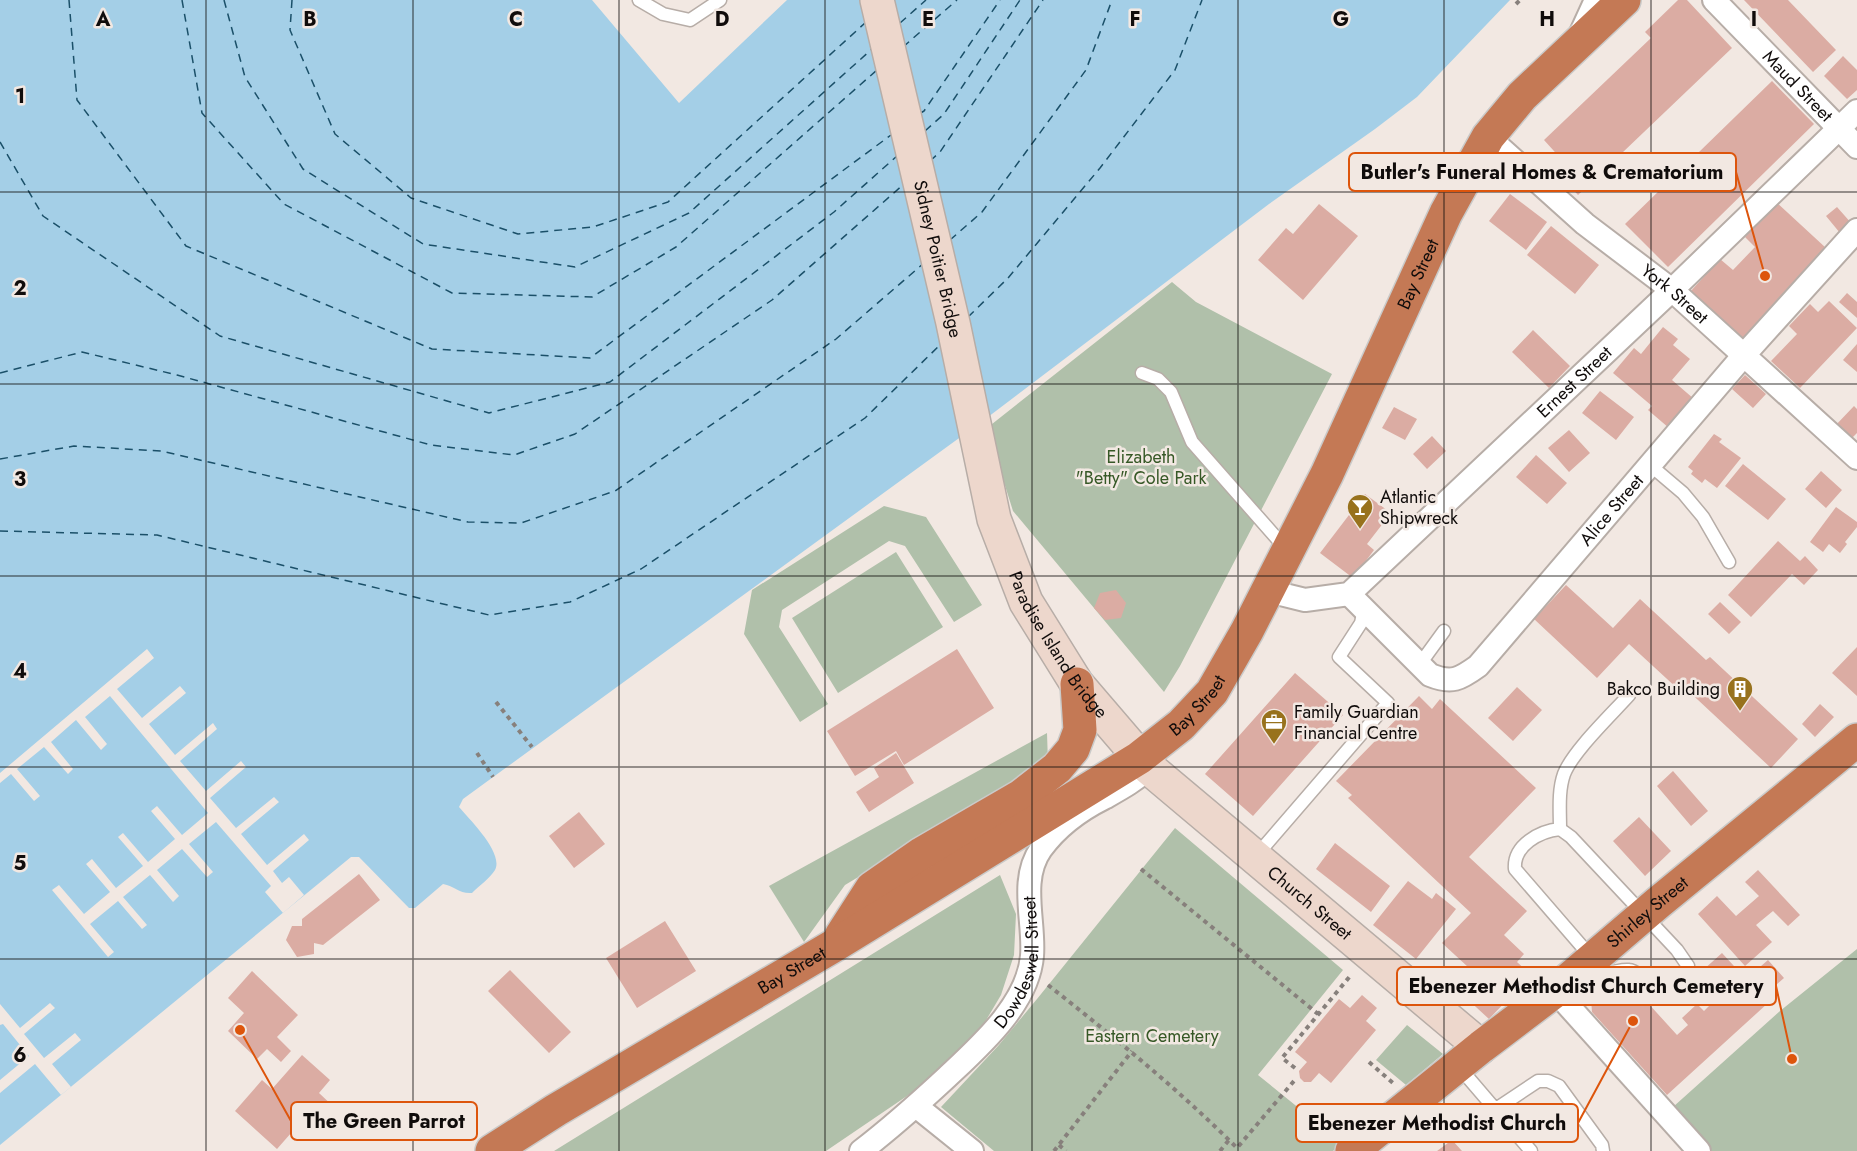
<svg xmlns="http://www.w3.org/2000/svg" width="1857" height="1151" font-family="Jost,sans-serif">
<style>
.green{fill:#b0c0aa}
.water{fill:#a4cfe7}
.pier{fill:#f2e8e2}
.lines{fill:none;stroke-linecap:round;stroke-linejoin:round}
.ferry{stroke:#1b5069;stroke-width:1.5;stroke-dasharray:8 6;stroke-linecap:butt}
.building{fill:#dbaca3}
.lane-casing{stroke:#b7ada7;stroke-width:15}
.street-casing{stroke:#b7ada7;stroke-width:26}
.secondary-casing{stroke:#b7ada7;stroke-width:36}
.highway-casing{stroke:#cacac9;stroke-width:36}
.path{stroke:#87807c;stroke-width:4;stroke-dasharray:4.5 4.5;stroke-linecap:butt}
.lane{stroke:#fff;stroke-width:12}
.street{stroke:#fff;stroke-width:22}
.secondary{stroke:#edd7cc;stroke-width:33}
.highway{stroke:#c47955;stroke-width:33}
.grid{fill:none;stroke:#100c0b;stroke-width:1.5;stroke-opacity:0.55}
.labels{text-anchor:middle;stroke-width:5;stroke-linejoin:round;paint-order:stroke}
.street-label{font-size:18px;fill:#100c0b;stroke:#f2e8e2}
.park-label{font-size:18px;fill:#365826;stroke:#f2e8e2}
.poi-label{font-size:18px;fill:#100c0b;stroke:#f2e8e2;text-anchor:start}
.grid-label{font-size:20px;text-anchor:middle;font-weight:bold;fill:#100c0b;stroke:#f2e8e2;stroke-width:5;stroke-linejoin:round;paint-order:stroke}
.leader{fill:none;stroke:#dd550c;stroke-width:2}
.callout-dot{fill:#dd550c;stroke:#f2e8e2;stroke-width:2}
.callout{fill:#f2e8e2;stroke:#dd550c;stroke-width:2}
.callout-label{font-size:20px;text-anchor:middle;font-weight:bold;fill:#100c0b}
</style>
<rect width="100%" height="100%" fill="#f2e8e2"/>
<path class="green" d="M1172 282 1196 302 1332 374 1180 666 1164 692 1013 511 987 428Z
M884 506 926 517 982 605 954 622 905 546 889 541 782 610 779 627 828 704 800 722 744 634 752 590Z
M896 552 943 627 838 693 792 618Z
M1047 733 1048 763 845 885 804 942 769 886Z
M1175 828 1343 970 1258 1075 1342 1143 1333 1151H994L941 1107 998 1046 1037 999Z
M1000 875 1016 914 1014 955 1001 995 982 1027 932 1079 826 1151H554Z
M1857 949V1151H1712L1673 1107 1780 1011Z
M1407 1025 1443 1054 1406 1085 1376 1060Z"/>
<path class="water" d="M0 0H592L679 103 787 0H1510L1417 97 1375 129 1269 204 988 417 463 799 459 807C470 820 504 853 495 870 490 878 479 886 472 893 459 894 455 886 443 884L415 908H409L359 857H351L0 1145Z"/>
<path class="pier" d="M147 649 154 658 117 689 142 718 180 686 186 693 149 724 175 755 213 723 217 729 180 761 206 791 241 761 246 767 210 798 236 828 274 797 279 802 241 834 267 865 304 834 309 840 273 871 282 883 289 877 304 895 283 913 265 892 271 886 216 822 189 844 213 872 207 877 182 849 157 870 179 896 173 902 150 875 123 897 147 925 142 929 118 901 90 924 114 952 108 957 52 890 59 885 84 914 110 892 86 864 92 859 116 888 143 866 118 837 123 833 148 862 175 839 151 811 157 806 182 835 208 813 110 696 85 717 107 744 101 750 76 720 51 742 73 769 68 774 44 747 17 769 40 796 34 801 11 774 0 783V773Z
M50 1003 55 1008 24 1034 44 1058 75 1033 81 1040 52 1064 71 1087 61 1095 35 1064 0 1093V1080L29 1056 3 1024 0 1025V1004L20 1028Z"/>
<g class="lines">
<path class="ferry" d="M69 0 77 100 186 246 432 349 590 358 891 135
M182 0 202 113 284 204 452 293 592 297 676 247 877 70
M224 0 245 77 303 169 423 244 575 267 689 213 872 49
M292 0 290 30 335 134 411 198 518 234 593 227 668 202 865 23
M900 23 926 0
M903 47 957 0
M919 114 924 111 1000 0
M925 131 944 114 1020 0
M0 142 43 216 220 336 489 413 610 382 834 212 897 156
M930 161 940 152 1043 0
M950 240 982 212 1086 70 1112 0
M968 317 1008 278 1100 168 1175 70 1202 0
M0 373 82 352 177 375 431 445 514 455 575 434 772 300 904 184
M0 459 74 446 161 451 468 522 521 523 615 491 836 339 924 263
M0 531 157 535 489 615 570 602 641 569 865 418 941 344"/>
</g>
<path class="building" d="M1678 0H1687L1732 48 1578 195 1554 169 1563 161 1544 140 1651 38 1645 32Z
M1744 0H1788L1836 50 1813 72Z
M1843 56 1857 70V90L1847 99 1824 76Z
M1772 81 1814 124 1668 267 1625 224Z
M1510 194 1547 222 1526 250 1489 221Z
M1776 202 1826 248 1741 340 1690 292 1720 259 1733 270 1755 247 1745 237Z
M1319 204 1358 236 1303 300 1258 260 1286 228 1293 234Z
M1837 207 1852 224 1840 233 1826 216Z
M1551 226 1599 265 1575 294 1527 255Z
M1847 293 1857 302V318L1839 302Z
M1829 301 1857 328 1800 388 1771 361 1797 334 1789 326 1810 304 1818 312Z
M1663 327 1678 339 1673 345 1690 359 1672 380 1694 399 1669 428 1648 410 1652 406 1613 373 1634 348 1641 354Z
M1533 330 1570 366 1549 388 1512 352Z
M1857 344V372L1843 360Z
M1745 375 1766 394 1753 408 1732 389Z
M1600 391 1634 417 1616 440 1582 413Z
M1854 406 1857 409V433L1849 441 1834 427Z
M1394 407 1417 419 1405 440 1382 428Z
M1569 430 1590 453 1569 472 1548 448Z
M1714 434 1722 439 1719 442 1741 458 1717 488 1705 479 1702 483 1691 474 1693 471 1688 467Z
M1432 436 1446 451 1427 469 1413 454Z
M1536 455 1567 483 1547 504 1516 477Z
M1743 464 1786 499 1768 520 1725 486Z
M1821 471 1842 490 1826 508 1805 489Z
M1365 494 1391 513 1367 544 1374 550 1353 578 1320 553Z
M1836 507 1857 522V527L1845 542 1847 544 1840 553 1829 544 1823 552 1810 542Z
M1778 541 1800 561 1805 556 1818 570 1804 585 1792 574 1751 617 1728 595Z
M1566 585 1613 628 1640 599 1706 660 1710 657 1798 739 1771 768 1683 686 1679 690 1629 644 1597 678 1534 619Z
M1116 590 1126 603 1121 618 1105 620 1094 608 1100 593Z
M1720 602 1741 622 1729 634 1708 614Z
M1857 647V696L1832 673Z
M957 649 994 708 904 765 896 751 855 776 827 731Z
M1295 673 1343 715 1253 816 1205 774Z
M1517 687 1542 710 1513 741 1488 718Z
M1419 696 1432 709 1440 699 1536 788 1469 857 1527 911 1504 935 1524 954 1517 962 1531 975 1489 1019 1464 996 1481 979 1442 943 1471 913 1348 798 1352 795 1336 781Z
M1820 704 1834 717 1815 737 1802 724Z
M896 753 914 783 869 812 856 792 879 777 874 768Z
M1673 771 1708 811 1691 826 1657 786Z
M579 812 605 844 574 868 549 836Z
M1639 817 1671 851 1645 876 1613 841Z
M1335 843 1390 886 1371 912 1316 869Z
M1758 870 1800 915 1788 926 1773 911 1756 925 1772 942 1745 966 1698 914 1717 896 1736 916 1759 896 1745 882Z
M359 874 380 900 323 945 314 943V954L297 957 286 940 292 926H302V919Z
M1408 881 1432 899 1436 893 1456 909 1416 959 1373 925Z
M665 921 696 971 637 1008 606 958Z
M1722 953 1768 1003 1667 1095 1592 1012 1591 999 1613 978 1627 980 1677 1035 1688 1025 1682 1018 1697 1004 1704 1011 1712 1003 1692 980Z
M1768 960 1784 978 1769 991 1753 973Z
M510 970 571 1032 549 1053 488 991Z
M252 971 298 1015 277 1037 291 1051 281 1062 267 1049 257 1059 228 1031 244 1013 228 998Z
M1362 995 1377 1008 1366 1021 1376 1030 1331 1083 1319 1073 1311 1082H1304L1300 1078 1299 1071 1307 1062 1295 1052 1339 999 1350 1008Z
M302 1055 330 1080 319 1093 335 1108 319 1127 306 1116 277 1149 235 1111 262 1080 272 1089Z
M1452 1140 1462 1151H1437Z"/>
<g class="lines">
<g class="lane-casing">
<path id="lane" d="M639 0 663 14 690 20 720 0
M1142 373 1158 379 1171 392 1192 442 1287 550
M1650 465 1683 493 1703 517 1729 562
M1420 664 1444 631
M1560 829 1571 837 1677 950 1688 966C1683 982 1678 990 1661 994 1654 988 1637 970 1629 970 1620 969 1612 974 1604 972L1515 869C1513 845 1540 831 1560 829Z
M1560 829C1560 811 1558 791 1564 774 1573 751 1612 714 1629 695
M1256 856 1388 703 1339 657 1361 623 1364 609
M1459 1067 1531 1151
M1496 1109 1538 1081H1548L1559 1086 1602 1145 1603 1151"/>
</g>
<g class="street-casing">
<g id="street">
<path id="s1" d="M1714 0 1857 147"/>
<path d="M1580 35 1596 0"/>
<path id="s2" d="M1488 137 1585 224 1672 290 1857 458"/>
<path id="s3" d="M1268 591 1305 600 1349 594 1672 290 1857 111"/>
<path id="s4" d="M1349 594 1430 675C1452 684 1460 679 1478 666L1744 355 1857 230"/>
<path d="M1555 991 1699 1151"/>
<path d="M916 1106 972 1151"/>
<path id="s5" d="M861 1151C891 1128 919 1103 947 1077 980 1046 1028 1004 1032 956 1035 922 1019 880 1041 849 1057 827 1080 810 1104 798 1120 789 1135 781 1149 768"/>
</g>
</g>
<g class="secondary-casing">
<g id="secondary">
<path id="s6" d="M877 0 953 323 994 519 1026 602 1077 684 1149 768 1481 1047"/>
</g>
</g>
<g class="highway-casing">
<g id="highway">
<path d="M841 936 872 888 921 854 1021 796 1057 768 1073 749 1080 730 1077 684"/>
<path id="s7" d="M492 1151 556 1110 835 945 1139 758 1181 725 1212 692 1247 631 1327 474 1446 213 1488 137 1522 96 1624 0"/>
<path id="s8" d="M1352 1151 1481 1047 1555 991 1659 902 1857 740"/>
</g>
</g>
<path class="path" d="M1516 4 1520 0
M496 702 532 747
M477 753 493 777
M1141 869 1318 1014
M1048 985C1114 1037 1178 1089 1237 1148L1294 1081
M1369 1062 1394 1084
M1295 1068 1282 1058 1351 975
M1059 1145 1066 1151
M1054 1151 1132 1051
M1220 1151 1229 1140"/>
<use href="#lane" class="lane"/>
<use href="#street" class="street"/>
<use href="#secondary" class="secondary"/>
<use href="#highway" class="highway"/>
</g>
<path class="grid" d="M206 0V1151M413 0V1151M619 0V1151M825 0V1151M1032 0V1151M1238 0V1151M1444 0V1151M1651 0V1151M0 192H1857M0 384H1857M0 576H1857M0 767H1857M0 959H1857"/>
<defs>
<g id="bar-pin" transform="scale(1.35)"><path d="M0 17L-7.5 6A9.5 9.5 0 1 1 7.5 6Z" fill="#98721d" stroke="#f2e8e2"/><path d="M-6-5H6L.8 .8V4.5H3.5V6h-7V4.5H-.8V.8Z" fill="#fff"/></g>
<g id="building-pin" transform="scale(1.35)"><path d="M0 17L-7.5 6A9.5 9.5 0 1 1 7.5 6Z" fill="#98721d" stroke="#f2e8e2"/><path d="M-4-6H4V6H1V3H-1V6H-4ZM-2.5-4.3h1.7v1.8h-1.7ZM.8-4.3h1.7v1.8H.8ZM-2.5-1h1.7V.8h-1.7ZM.8-1h1.7V.8H.8Z" fill="#fff"/></g>
<g id="office-pin" transform="scale(1.35)"><path d="M0 17L-7.5 6A9.5 9.5 0 1 1 7.5 6Z" fill="#98721d" stroke="#f2e8e2"/><path d="M-6-3h4V-5.5h4V-3h4V5H-6ZM-1-4.5V-3h2v-1.5ZM-6 0V1H6V0Z" fill="#fff"/></g>
</defs>
<g fill-rule="evenodd">
<use href="#bar-pin" x="1360" y="507"/>
<use href="#building-pin" x="1740" y="689"/>
<use href="#office-pin" x="1274" y="722"/>
</g>
<g class="labels">
<g class="street-label">
<text dy="6" stroke="none"><textPath href="#s1" startOffset="120">Maud Street</textPath></text>
<text dy="6" stroke="none"><textPath href="#s6" startOffset="266">Sidney Poitier Bridge</textPath></text>
<text dy="6" stroke="none"><textPath href="#s7" startOffset="1322">Bay Street</textPath></text>
<text dy="6" stroke="none"><textPath href="#s2" startOffset="244">York Street</textPath></text>
<text dy="6" stroke="none"><textPath href="#s3" startOffset="392">Ernest Street</textPath></text>
<text dy="6" stroke="none"><textPath href="#s4" startOffset="372">Alice Street</textPath></text>
<text dy="6" stroke="none"><textPath href="#s6" startOffset="674">Paradise Island Bridge</textPath></text>
<text dy="6" stroke="none"><textPath href="#s7" startOffset="836">Bay Street</textPath></text>
<text dy="6" stroke="none"><textPath href="#s6" startOffset="1038">Church Street</textPath></text>
<text dy="6" stroke="none"><textPath href="#s8" startOffset="380">Shirley Street</textPath></text>
<text dy="6" stroke="none"><textPath href="#s5" startOffset="255">Dowdeswell Street</textPath></text>
<text dy="6" stroke="none"><textPath href="#s7" startOffset="350">Bay Street</textPath></text>
</g>
<g class="park-label">
<text x="1141" y="463">Elizabeth<tspan x="1141" dy="21">"Betty" Cole Park</tspan></text>
<text x="1152" y="1042">Eastern Cemetery</text>
</g>
<g class="poi-label">
<text x="1380" y="503">Atlantic<tspan x="1380" dy="21">Shipwreck</tspan></text>
<text x="1720" y="695" text-anchor="end">Bakco Building</text>
<text x="1294" y="718">Family Guardian<tspan x="1294" dy="21">Financial Centre</tspan></text>
</g>
</g>
<g class="grid-label">
<text x="103" y="26">A</text>
<text x="310" y="26">B</text>
<text x="516" y="26">C</text>
<text x="722" y="26">D</text>
<text x="928" y="26">E</text>
<text x="1135" y="26">F</text>
<text x="1341" y="26">G</text>
<text x="1547" y="26">H</text>
<text x="1754" y="26">I</text>
<text x="20" y="103">1</text>
<text x="20" y="295">2</text>
<text x="20" y="486">3</text>
<text x="20" y="678">4</text>
<text x="20" y="870">5</text>
<text x="20" y="1062">6</text>
</g>
<path class="leader" d="M1765 276L1736 172M1792 1059L1776 986M240 1030L291 1121M1633 1021L1578 1123"/>
<g class="callout-dot">
<circle cx="1765" cy="276" r="6"/>
<circle cx="1792" cy="1059" r="6"/>
<circle cx="240" cy="1030" r="6"/>
<circle cx="1633" cy="1021" r="6"/>
</g>
<g class="callout">
<rect x="1349" y="153" width="387" height="38" rx="6"/>
<rect x="1397" y="967" width="379" height="38" rx="6"/>
<rect x="291" y="1102" width="186" height="38" rx="6"/>
<rect x="1296" y="1104" width="282" height="38" rx="6"/>
</g>
<g class="callout-label">
<text x="1542" y="179">Butler's Funeral Homes &amp; Crematorium</text>
<text x="1586" y="993">Ebenezer Methodist Church Cemetery</text>
<text x="384" y="1128">The Green Parrot</text>
<text x="1437" y="1130">Ebenezer Methodist Church</text>
</g>
</svg>
